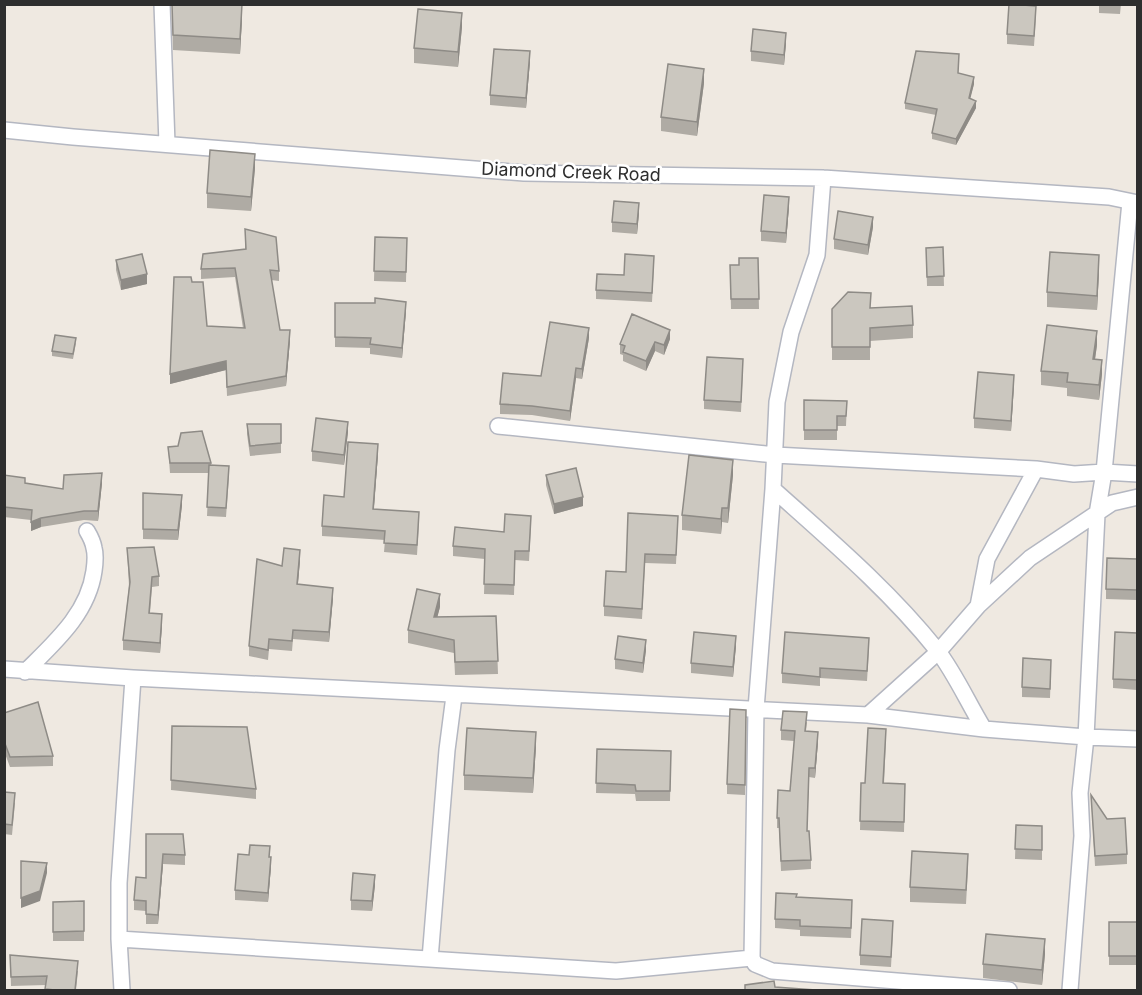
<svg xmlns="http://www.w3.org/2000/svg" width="1142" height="995" font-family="Inter,sans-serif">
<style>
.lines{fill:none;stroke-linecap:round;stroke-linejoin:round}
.minor-casing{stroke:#b4b7c1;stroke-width:18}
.minor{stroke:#fff;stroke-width:15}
.wall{fill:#afaba4}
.shaded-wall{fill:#8e8b86}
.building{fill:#cbc7bf;stroke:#8e8b86;stroke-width:1.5}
.labels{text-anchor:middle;stroke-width:5;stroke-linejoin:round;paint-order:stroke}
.street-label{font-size:18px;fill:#2e2e2e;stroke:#fff}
</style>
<rect width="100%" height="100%" fill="#efe9e1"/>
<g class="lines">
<g class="minor-casing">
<path id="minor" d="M162 4 167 144
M4 130 73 137 524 173 823 178 1109 197 1138 203
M823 178 817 255 791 332 777 402 773 489 756 709 752 958 755 964 772 971 1009 990
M1130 202 1104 472 1097 514 1086 737 1138 739
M498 426 775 455 1036 469 1074 474 1104 472 1138 474
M773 489C830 540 889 590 937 650 955 673 968 703 984 729
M978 606 987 559 1036 469
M4 669 133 678 868 715 984 729 1086 737 1080 793 1082 836 1070 990
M25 672C54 643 88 614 94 571 95 564 96 555 94 548 93 542 90 536 87 531
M868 715 938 652 978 606 1030 558 1112 503 1138 497
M119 939 616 971 752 958
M430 959 447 750 454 696
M122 990 119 939V883L133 678"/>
</g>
<use href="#minor" class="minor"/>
</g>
<path class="wall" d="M172 4 242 19 240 54 173 50Z
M1099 4H1121L1120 14 1099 13Z
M1036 16 1034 46 1007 44V34Z
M462 27 458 67 414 63V48Z
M786 43 784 65 751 61V51Z
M530 61 526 108 490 105V95Z
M959 61 958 73 974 84 970 98 976 108 956 145 932 139V133L936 115 905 109V103Z
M704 83 697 136 661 131V117Z
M255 168 251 211 207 208V193Z
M789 206 786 243 761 241V231Z
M639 213 637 234 612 232V222Z
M873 227 868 255 834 249V239Z
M245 229 279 271V281L271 280 280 330 290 340 286 386 227 396 226 370 170 384 192 282 207 326 243 328 235 277 201 279V269L245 250Z
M375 237 407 238 406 282 374 281Z
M943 247 944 286H927L926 248Z
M758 258 759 309H731L730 265H739Z
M116 260 147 284 121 290 116 270Z
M654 264 652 302 596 299V290L624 275Z
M1099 270 1097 310 1047 307V292Z
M335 303 406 311 402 358 370 354V348L335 347Z
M871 308 913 325V338L870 341V360H832V309Z
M589 338 582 379 576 378 570 421 532 415 500 414V404L541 376Z
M670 339 664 355 655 351 646 371 623 361V355L620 354V344Z
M76 343 73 359 52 356V351Z
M1097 345 1095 359 1102 374 1099 400 1067 396V388L1041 385V371Z
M743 369 741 412 704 409V400Z
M1014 384 1011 431 974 428V418Z
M804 400 847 401 846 426H837V440H804Z
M247 424H281V453L250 456 247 434Z
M348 432 344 465 312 461V451Z
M168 447 211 463V465L229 476 226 517 207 516 209 473H170Z
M378 454 374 509 419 522 417 555 384 552 385 540 322 536V526L344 497Z
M4 475 25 483 63 489 102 483 98 521 84 520 41 527 31 531V520L4 517Z
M546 475 583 506 554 514 546 485Z
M733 475 728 523 722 522 721 534 682 530V515Z
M143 493 182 505 178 540 143 539Z
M678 516 676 564 645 563 642 619 604 616V606L626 572Z
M531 526 529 561 515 560 514 595 484 594 485 559 453 556V546L504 532Z
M127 548 159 576V586L152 587 150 613 162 624 160 653 123 650V640L129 586Z
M1137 559V600L1106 599V589Z
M300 560 298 584 333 598 329 642 293 639 292 651 269 649 268 660 249 656V646L282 566Z
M440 607 437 617 496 616 498 674 455 675 454 653 408 643V630Z
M1137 633V690L1113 688V679Z
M736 646 733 677 691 673V663Z
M869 648 867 681 820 678V686L782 683V673Z
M646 650 643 673 615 669V659Z
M1051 670 1050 698 1022 697V687Z
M746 710 745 795 727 794V784Z
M4 713 53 756V766L10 767 4 751Z
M807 722 806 731 818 742 815 778 809 777 807 831 811 860V869L781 871 779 828H777V818L790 791 794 741 781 740V730Z
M172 726 256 789V799L171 790Z
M886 739 884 784H905L904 832 860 830 861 783H865Z
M536 746 533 793 464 790V775Z
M597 749 671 751 670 801H636L635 794 596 793Z
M4 792 15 803 12 835 4 834Z
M1091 795 1127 854V864L1095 866Z
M1016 825 1042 826V860L1015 859Z
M146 834 185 855V865L163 864 158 924H146V911L134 910V900L146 878Z
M270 857 271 866 268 902 235 900V890Z
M968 868 966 904 910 902V887Z
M375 885 372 911 351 910V900Z
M797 897 852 910 851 938 800 936V930L775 928V919Z
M53 902 84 931V941H53Z
M1109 922H1137V965H1109Z
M893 930 891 967 860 965V955Z
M1045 954 1042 985 983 978V964Z
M10 955 78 971 76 990H45L46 985 11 986Z"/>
<path class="shaded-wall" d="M242 4V19L240 54V39Z
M462 13V27L458 67V52Z
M786 33V43L784 65V55Z
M530 51V61L526 108V98Z
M704 69V83L697 136V122Z
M974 77V84L969 104V98Z
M976 101V108L956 145V139Z
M255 154V168L251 211V197Z
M789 197V206L786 243V233Z
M639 203V213L637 234V224Z
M873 217V227L868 255V245Z
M1099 255V270L1097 310V296Z
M147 274V284L121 290V280Z
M406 302V311L402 358V348Z
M589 328V338L582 379V369Z
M290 330V340L286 386V376Z
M670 330V339L664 355V345Z
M1097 331V345L1093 373V359Z
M655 342V351L646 371V361Z
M1102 360V374L1099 400V385Z
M226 361V370L170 384V374Z
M576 368V378L570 421V411Z
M1014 375V384L1011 431V421Z
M348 422V432L344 465V455Z
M378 444V454L373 519V509Z
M733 460V475L728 523V508Z
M102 473V483L98 521V511Z
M182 495V505L178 540V530Z
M583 497V506L554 514V504Z
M722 508V522L721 534V519Z
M41 518V527L31 531V522Z
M300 550V560L297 594V584Z
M333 588V598L329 642V632Z
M440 594V607L434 630V617Z
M162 614V624L160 653V643Z
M736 636V646L733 677V667Z
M646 640V650L643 673V663Z
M536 732V746L533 793V778Z
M818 732V742L815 778V768Z
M163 854V864L158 924V915Z
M271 857V866L268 902V893Z
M47 863V873L40 901 21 908V898Z
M375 875V885L372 911V901Z
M1045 939V954L1042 985V970Z"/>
<path class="building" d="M172 4H242L240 39 173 35Z
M1009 4 1036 6 1034 36 1007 34Z
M418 9 462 13 458 52 414 48Z
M753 29 786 33 784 55 751 51Z
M494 49 530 51 526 98 490 95Z
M916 51 959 54 958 73 974 77 969 98 976 101 956 139 932 133 937 109 905 103Z
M668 64 704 69 697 122 661 117Z
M210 150 255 154 251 197 207 193Z
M764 195 789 197 786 233 761 231Z
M614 201 639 203 637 224 612 222Z
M838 211 873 217 868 245 834 239Z
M245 229 276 237 279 271 270 270 280 330H290L286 376 227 387 226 361 170 374 174 277H191L192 282H203L207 326 245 328 235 268 201 269 203 254 246 249Z
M375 237 407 238 406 272 374 271Z
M943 247 944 276 927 277 926 248Z
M1050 252 1099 255 1097 296 1047 292Z
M142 254 147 274 121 280 116 260Z
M625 254 654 256 652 293 596 290 597 274 624 275Z
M739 258H758L759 299H731L730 265H739Z
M848 292 871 293 870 308 912 306 913 325 870 328V347H832V309Z
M375 298 406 302 402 348 370 344 371 338 335 337V303H375Z
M632 314 670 330 664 345 655 342 646 361 623 352 625 346 620 344Z
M550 322 589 328 582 369 576 368 570 411 532 406 500 404 503 373 541 376Z
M1047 325 1097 331 1093 359 1102 360 1099 385 1067 382 1068 373 1041 371Z
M55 335 76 338 73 354 52 351Z
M707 357 743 359 741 402 704 400Z
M978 372 1014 375 1011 421 974 418Z
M804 400 847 401 846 416H837V430H804Z
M316 418 348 422 344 455 312 451Z
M247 424H281V443L250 446Z
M202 431 211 463H170L168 447 178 446 181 433Z
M348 442 378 444 373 509 419 512 417 545 384 543 385 531 322 526 324 495 344 497Z
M689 455 733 460 728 508H722L721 519 682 515Z
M209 465 229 466 226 508 207 507Z
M576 468 583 497 554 504 546 475Z
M102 473 98 511H84L41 518 31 522 32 510 4 507V475L25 478V483L63 489 64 475Z
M143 493 182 495 178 530 143 529Z
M628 513 678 516 676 555 645 554 642 609 604 606 606 571 626 572Z
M505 514 531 516 529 551H515L514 585 484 584 485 549 453 546 455 527 504 532Z
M154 547 159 576 152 577 149 613 162 614 160 643 123 640 130 582 127 548Z
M284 548 300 550 297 584 333 588 329 632 293 630 292 641 269 639 268 650 249 646 257 559 282 566Z
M1107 558 1137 559V590L1106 589Z
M417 589 440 594 434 617 496 616 498 661 455 662 454 640 408 630Z
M694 632 736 636 733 667 691 663Z
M785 632 869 638 867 671 820 668V677L782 673Z
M1115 632 1137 633V680L1113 679Z
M618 636 646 640 643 663 615 659Z
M1023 658 1051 660 1050 689 1022 687Z
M38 702 53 756 10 757 4 741V713Z
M730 709 746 710 745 785 727 784Z
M783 711 807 712 805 731 818 732 815 768H809L807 831H809L811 860 781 861 779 818H777L778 790 790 791 795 731 781 730Z
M172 726 247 727 256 789 171 780Z
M467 728 536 732 533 778 464 775Z
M868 728 886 729 883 783 905 784 904 822 860 821 861 783H865Z
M597 749 671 751 670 791H636L635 785 596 783Z
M4 792 15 793 12 825 4 824Z
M1091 795 1107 819 1125 818 1127 854 1095 856Z
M1016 825 1042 826V850L1015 849Z
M146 834H183L185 855 163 854 158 915 146 914V901L134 900 136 877 146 878Z
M250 845 270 846 269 857H271L268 893 235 890 238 854 249 855Z
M912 851 968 854 966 890 910 887Z
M21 861 47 863 40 891 21 898Z
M353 873 375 875 372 901 351 900Z
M776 893 797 894 796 897 852 900 851 928 800 926V920L775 919Z
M84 901V931L53 932V902Z
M862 919 893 921 891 957 860 955Z
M1109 922H1137V956H1109Z
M986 934 1045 939 1042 970 983 964Z
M10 955 78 961 75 990H55L45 989 47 976 11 977Z
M774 981 775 987 816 990H745V985Z"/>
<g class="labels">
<g class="street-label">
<text transform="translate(571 172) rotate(2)" y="6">Diamond Creek Road</text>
</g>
</g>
<rect width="1142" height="995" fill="none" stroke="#2e2e2e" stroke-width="12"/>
</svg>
